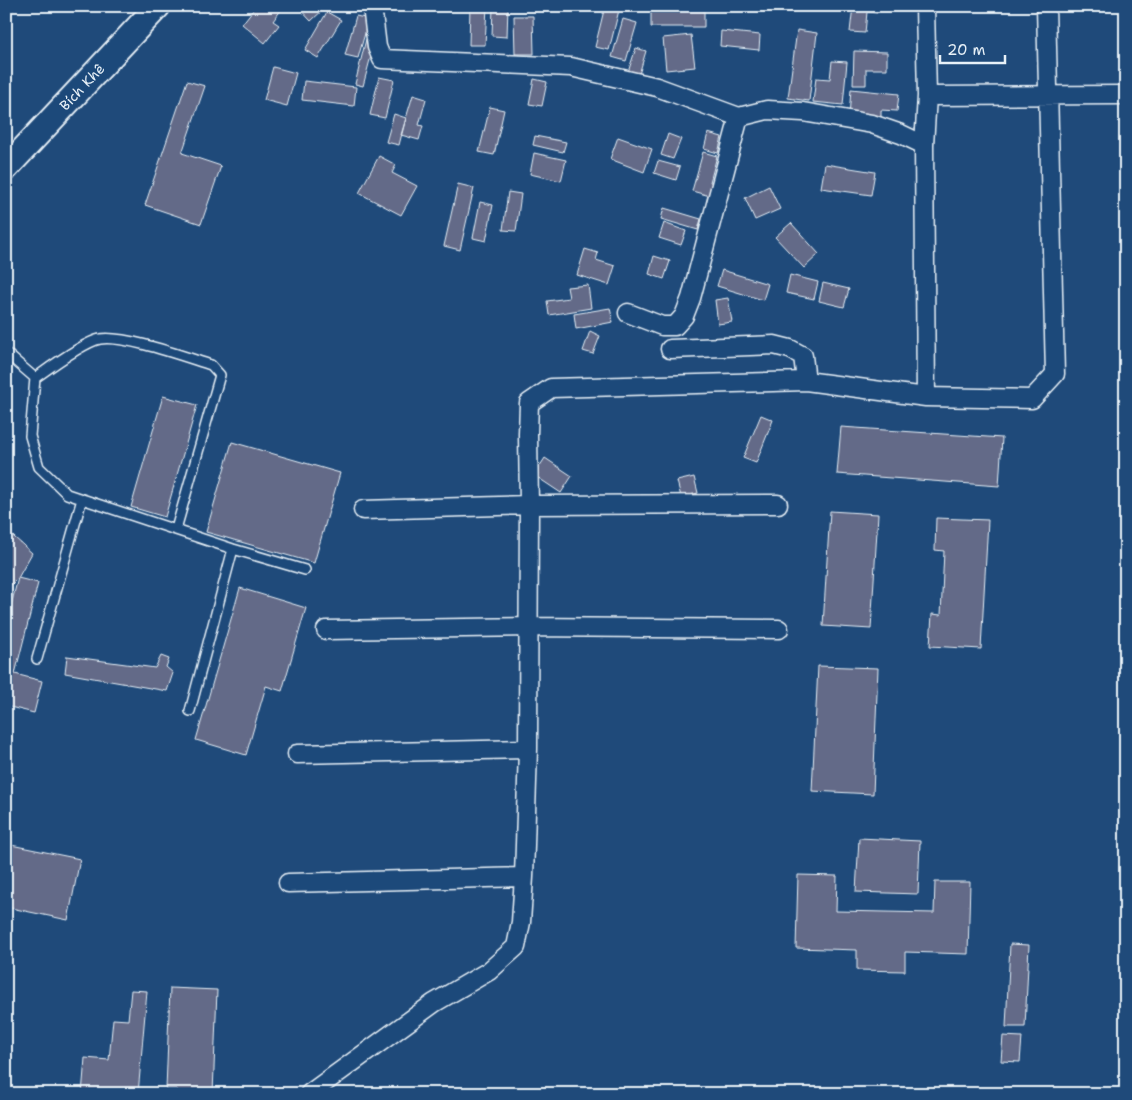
<svg xmlns="http://www.w3.org/2000/svg" width="1132" height="1100" font-family="'Shantell Sans',sans-serif">
<style>
.building{fill:#636a88;stroke:#e8f1f8}
.lines{fill:none;stroke-linecap:round;stroke-linejoin:round}
.service-casing{stroke:#e8f1f8;stroke-width:12}
.minor-casing{stroke:#e8f1f8;stroke-width:21}
.secondary-casing{stroke:#e8f1f8;stroke-width:28}
.service{stroke:#1f4a7a;stroke-width:9}
.minor{stroke:#1f4a7a;stroke-width:18}
.secondary{stroke:#1f4a7a;stroke-width:24}
.labels{text-anchor:middle;stroke-width:4;stroke-linejoin:round;paint-order:stroke}
.street-label{font-size:14px;fill:#e8f1f8;stroke:#1f4a7a}
</style>
<rect width="100%" height="100%" fill="#1f4a7a"/>
<filter id="ink" filterUnits="userSpaceOnUse"><feTurbulence type="fractalNoise" baseFrequency=".02" numOctaves="2"/><feDisplacementMap in="SourceGraphic" scale="10" xChannelSelector="R" yChannelSelector="G"/><feConvolveMatrix kernelMatrix="1 2 1 2 8 2 1 2 1" color-interpolation-filters="sRGB"/></filter>
<g filter="url(#ink)">
<path class="building" d="M6 6H17L6 17Z
M256 6H284L273 21 279 25 265 43 242 24Z
M297 6H325L326 7 311 21Z
M470 6H487L485 45H469Z
M493 6H508L507 37 492 36Z
M605 6 619 10 609 50 595 47Z
M853 6H877V13L867 12 865 33 850 32Z
M651 10H704V27H651Z
M327 12 341 20 318 58 305 50Z
M356 16 369 19 358 58 345 55Z
M514 16H533L534 54H515Z
M623 19 637 23 626 61 612 57Z
M797 30 817 33 809 101 788 98Z
M721 31 760 35 759 50 720 46Z
M691 35 695 67 666 70 663 38Z
M366 39 375 41 363 86 355 84Z
M636 48 646 51 637 81 626 78Z
M854 51 887 52V69H866V85H853Z
M832 61 847 62 843 105 813 102 816 78 830 79Z
M273 67 296 73 287 106 264 100Z
M379 77 394 80 385 118 370 115Z
M534 79 547 82 542 106 529 104Z
M187 81 205 86 182 153 221 166 201 224 145 205Z
M304 81 356 87 354 106 302 100Z
M851 89 899 94 897 111 881 110V120L849 117Z
M413 95 426 99 419 125 423 126 419 140 401 135Z
M490 107 504 110 494 155 479 152Z
M394 114 406 118 399 145 386 142Z
M708 133 722 137 718 153 704 149Z
M668 134 681 139 673 159 661 155Z
M535 136 566 142 563 152 533 145Z
M618 137 652 149 644 172 610 159Z
M703 152 717 156 710 182 714 183 710 196 692 191Z
M534 153 566 160 561 181 530 174Z
M379 156 396 165 392 173 417 186 401 215 359 193Z
M658 161 680 167 676 180 654 173Z
M825 164 875 172 871 195 821 188Z
M458 184 474 188 460 250 444 246Z
M769 186 780 209 755 220 745 198Z
M508 192 521 194 516 231 503 230Z
M480 202 493 205 486 241 473 238Z
M664 208 701 219 698 230 661 219Z
M664 223 686 231 681 245 659 238Z
M791 223 819 254 804 268 775 237Z
M585 249 598 253 596 260 615 266 609 285 577 275Z
M654 256 670 261 664 279 649 274Z
M722 270 768 284 763 300 717 286Z
M790 275 818 282 814 299 786 293Z
M823 283 849 289 844 307 819 301Z
M588 285 591 308 549 315 547 301 569 298 567 287Z
M728 298 732 322 718 324 715 300Z
M610 308 613 322 576 329 574 314Z
M590 331 600 336 593 354 583 351Z
M163 396 197 405 165 517 131 507Z
M761 415 773 420 756 463 743 458Z
M841 427 1002 438 999 486 837 474Z
M232 442 340 473 314 563 206 532Z
M545 458 572 476 561 493 534 475Z
M694 477 698 493 681 497 677 481Z
M830 511 878 514 871 629 823 626Z
M936 518 988 520 981 649 930 646 932 614 941 615 944 551 935 550Z
M6 530 32 553 18 578 6 590Z
M18 578 38 583 15 674 42 681 34 713 6 706V625Z
M240 588 306 608 282 691 266 686 246 755 196 740Z
M67 656 155 668 161 656 169 659 166 667 173 673 167 691 65 673Z
M818 666 878 668 873 794 812 791Z
M859 838 920 841 918 894 856 892Z
M6 844 80 859 68 920 6 907Z
M798 875 837 876 836 911 934 913 935 882H970L968 954 905 952V971L857 970V950L796 948Z
M1010 944 1029 945 1025 1027H1006Z
M170 988 217 990 213 1094H177V1089H166Z
M131 990 147 991 138 1094H82L85 1058 109 1060 113 1019 128 1020Z
M1003 1036 1022 1037 1020 1062 1001 1061Z"/>
<g class="lines">
<g class="service-casing">
<path id="service" d="M6 353 35 378 30 436 39 467 67 494 233 549 305 570
M35 378C49 368 84 342 100 339 125 335 185 357 211 365L220 375 176 529
M37 659 82 499
M190 711 233 549"/>
</g>
<g class="minor-casing">
<path id="minor" d="M372 6 377 47 382 59 571 67 657 87 739 117 767 110 803 112 872 124 901 134 924 145
M925 6 927 96 924 145 926 397
M927 96 1126 95
M628 313 662 326H675L684 316 691 298 739 117
M670 349 774 345 790 349 803 356 806 381
M363 510 529 505 778 504
M326 630 528 627 779 629
M297 754 528 749
M288 883 524 877
M309 1094 434 1003 489 971 516 947 521 922 524 877 528 749 529 505 528 434 529 403 551 388 806 381 926 397 1032 399 1055 374 1046 6"/>
</g>
<g class="secondary-casing">
<g id="secondary">
<path id="s1" d="M6 168 158 6"/>
</g>
</g>
<use href="#service" class="service"/>
<use href="#minor" class="minor"/>
<use href="#secondary" class="secondary"/>
</g>
</g>
<g class="labels">
<g class="street-label">
<text dy="5" stroke="none"><textPath href="#s1" startOffset="111">Bích Khê</textPath></text>
</g>
</g>
<rect width="1132" height="1100" fill="none" stroke="#1f4a7a" stroke-width="25"/>
<rect x="12" y="12" width="1107" height="1075" fill="none" stroke="#e8f1f8" stroke-width="2" filter="url(#ink)"/>
<path d="M940 55v8h65v-8" fill="none" stroke="#e8f1f8" stroke-width="2.5"/>
<text x="947" y="55" font-size="15" fill="#e8f1f8" stroke="#1f4a7a" stroke-width="4" paint-order="stroke">20 m</text>
</svg>
